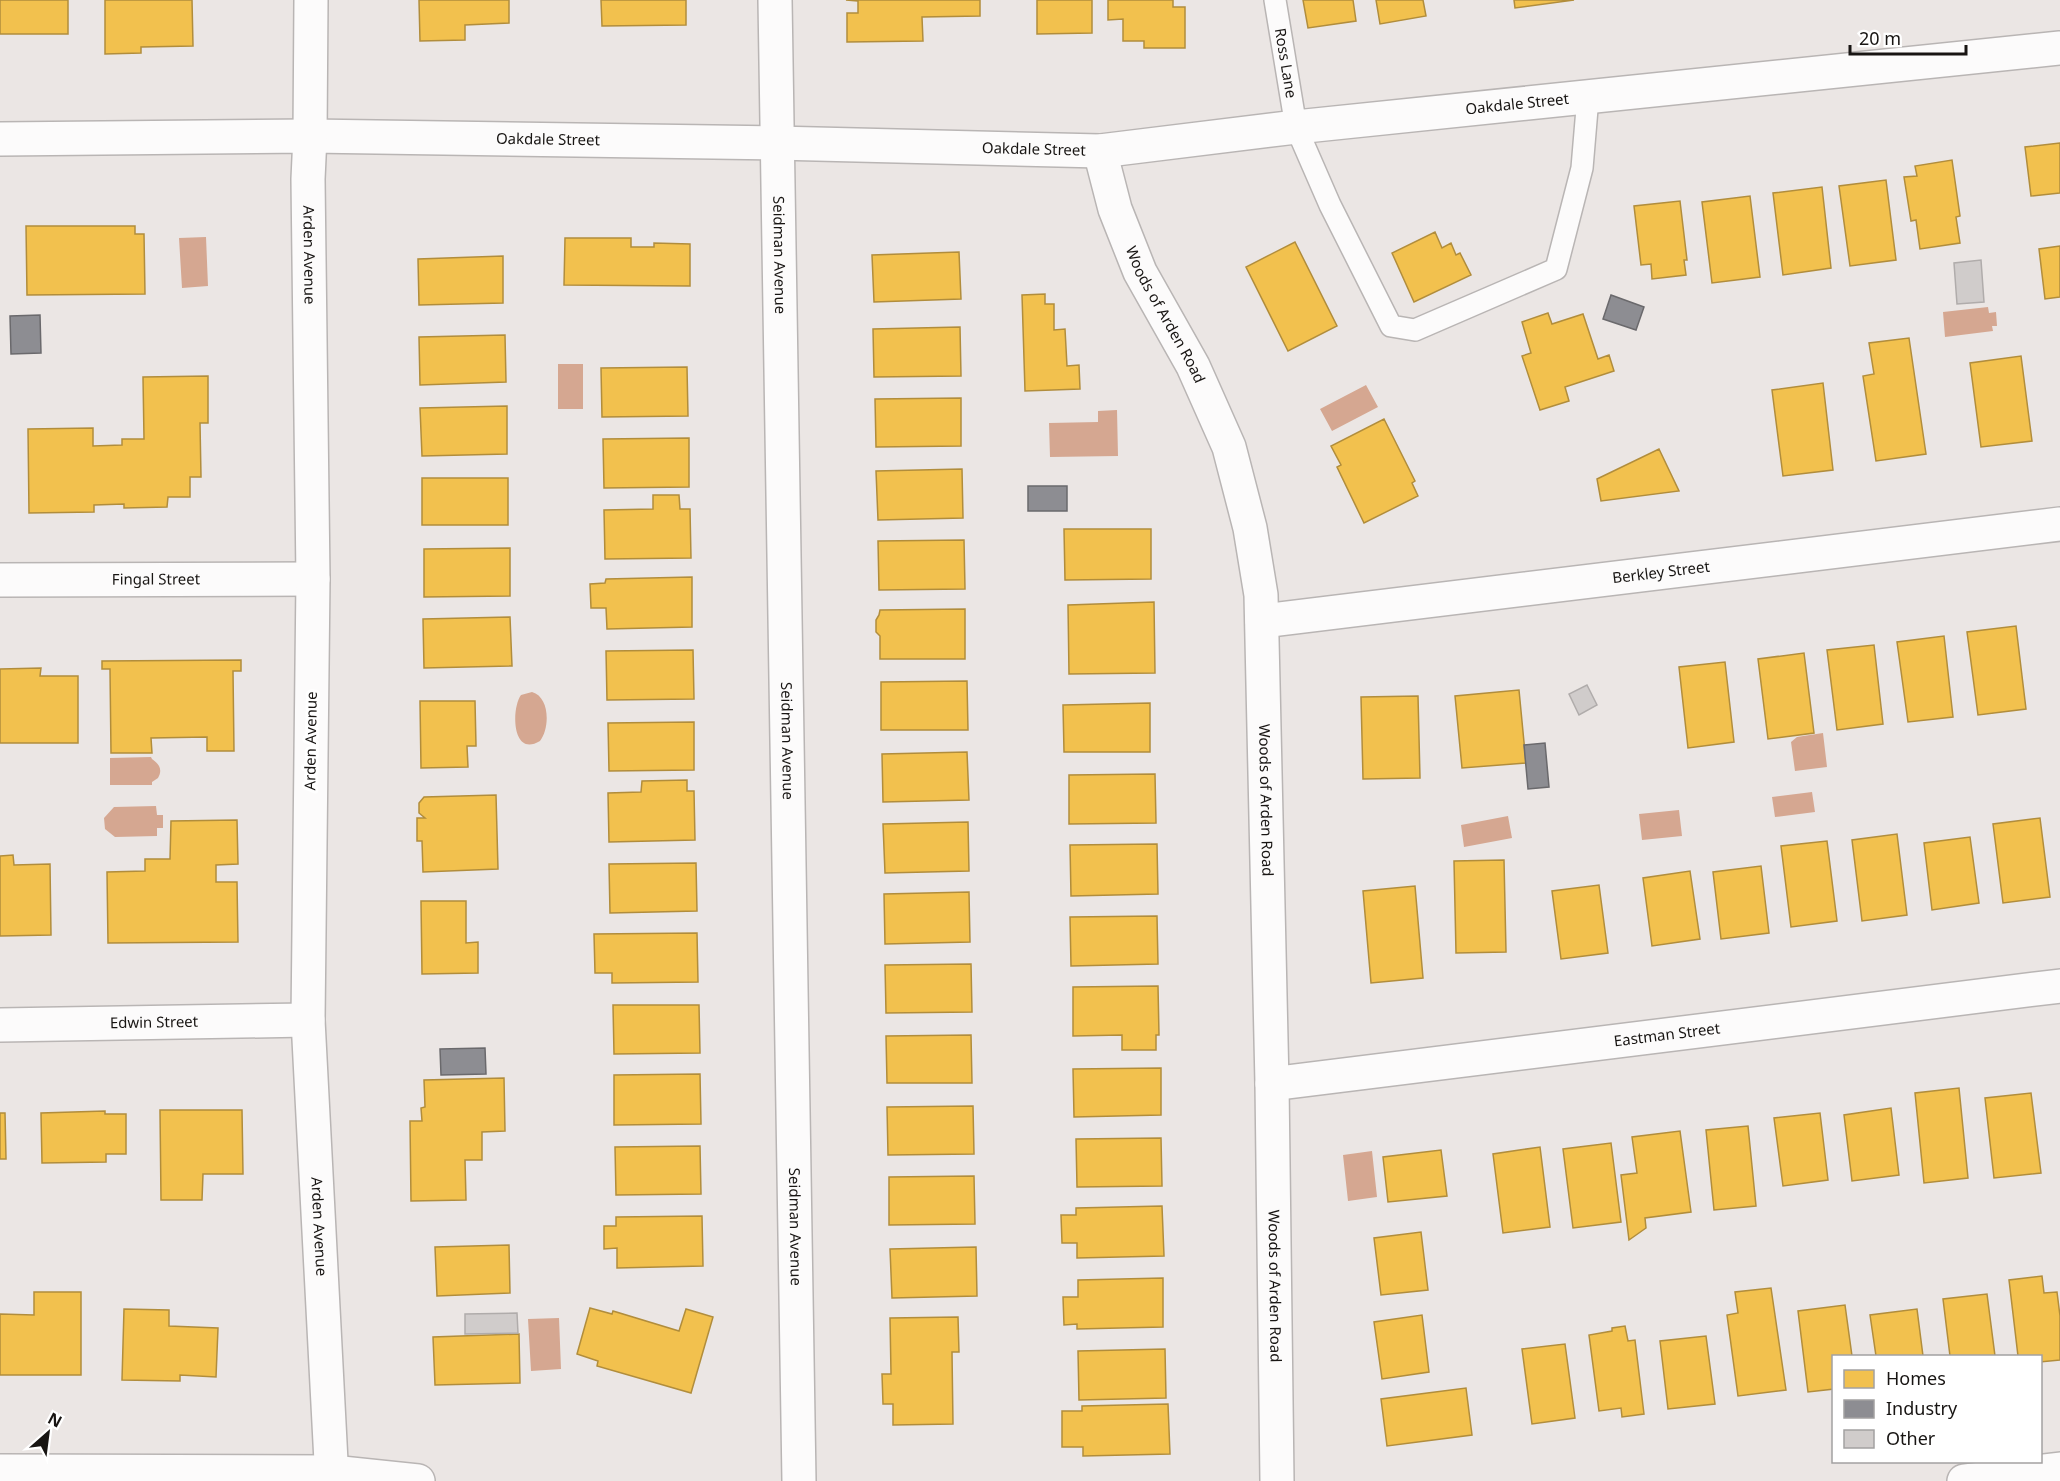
<svg xmlns="http://www.w3.org/2000/svg" width="2060" height="1481" font-family="'Noto Sans',sans-serif">
<style>
.water{fill:#d5a791}
.homes{fill:#f2c14e;stroke:#b18d3c;stroke-width:1.5}
.industry{fill:#8d8d92;stroke:#6a696c;stroke-width:1.5}
.building{fill:#d0cccb;stroke:#b0acab;stroke-width:1.5}
.lines{fill:none;stroke-linecap:round;stroke-linejoin:round}
.service-casing{stroke:#b9b5b4;stroke-width:24}
.minor-casing{stroke:#b9b5b4;stroke-width:36}
.tertiary-casing{stroke:#b9b5b4;stroke-width:36}
.service{stroke:#fcfbfb;stroke-width:21}
.minor{stroke:#fcfbfb;stroke-width:33}
.tertiary{stroke:#fcfbfb;stroke-width:33}
.labels{text-anchor:middle;stroke-width:6;stroke-linejoin:round;paint-order:stroke}
.street-label{font-size:15px;fill:#181513;stroke:#fff}
</style>
<rect width="100%" height="100%" fill="#ebe6e4"/>
<path class="water" d="M206 237 208 286 182 288 179 238Z
M1988 307 1989 313 1996 312 1997 326H1992L1993 331 1945 337 1943 312Z
M558 364H583V409H558Z
M1366 385 1378 407 1332 431 1320 409Z
M1117 410 1118 456 1050 457 1049 423 1098 422V411Z
M532 692C550 697 550 728 540 741 512 758 511 709 521 695Z
M1823 733 1827 767 1795 771 1791 742 1797 737Z
M151 757 152 759C159 764 163 769 158 778L152 782V785H110V758Z
M1812 792 1815 812 1775 817 1772 797Z
M156 806 157 815H163V828H157V836L115 837 105 829 104 818 114 807Z
M1679 810 1682 836 1642 840 1639 814Z
M1508 816 1512 838 1464 847 1461 825Z
M1372 1151 1377 1197 1348 1201 1343 1155Z
M559 1318 561 1369 531 1371 528 1319Z"/>
<path class="homes" d="M0 0H68V34H0Z
M105 0H192L193 46 141 47V53L105 54Z
M419 0H509V23L465 25V40L420 41Z
M601 0H686V25L602 26Z
M846 0H980V16L922 17 923 41 847 42V13H858V1Z
M1037 0H1092V33L1037 34Z
M1108 0H1173V7H1185V48H1144V41H1123V19L1108 20Z
M1303 0H1353L1356 21 1308 28Z
M1376 0H1423L1426 16 1380 24Z
M1514 0H1574L1515 8Z
M2060 143V193L2031 196 2025 147Z
M1952 160 1960 216 1956 217 1960 243 1920 249 1916 220 1911 221 1904 177 1917 176 1915 166Z
M1886 180 1896 260 1850 266 1839 186Z
M1822 187 1831 268 1783 275 1773 193Z
M1750 196 1760 277 1712 283 1702 202Z
M1680 201 1687 260H1684L1686 275 1652 279 1651 264 1641 265 1634 206Z
M26 226H135V234H144L145 294 27 295Z
M1435 232 1442 248 1451 243 1456 255 1460 253 1471 275 1414 302 1392 253Z
M565 238H631V247H654V243L690 244V286L564 285Z
M1295 242 1337 326 1288 351 1246 267Z
M2060 246V297L2045 299 2039 249Z
M959 252 961 299 874 302 872 255Z
M503 256V303L419 305 418 259Z
M1045 294V304H1054V330L1065 329 1067 366 1079 365 1080 389 1025 391 1022 295Z
M1548 313 1552 324 1583 314 1598 359 1609 355 1614 371 1565 387 1569 401 1540 410 1522 356 1531 353 1522 322Z
M960 327 961 376 874 377 873 329Z
M505 335 506 382 420 385 419 337Z
M1909 338 1926 454 1876 461 1863 376 1874 374 1869 343Z
M2021 356 2032 441 1981 447 1970 363Z
M687 367 688 416 602 417 601 368Z
M208 376V423H200L201 477H190V497H168L167 507 124 508V504L94 505V512L29 513 28 429 93 428V446L122 445V439H144L143 377Z
M1823 383 1833 470 1783 476 1772 390Z
M961 398V446L876 447 875 399Z
M507 406V454L422 456 420 408Z
M1384 419 1415 481 1412 483 1418 496 1364 523 1337 467 1341 465 1331 446Z
M689 438V487L604 488 603 439Z
M1659 449 1679 491 1601 501 1597 479Z
M962 469 963 518 878 520 876 471Z
M422 478H508V525H422Z
M653 495H679L680 509H690L691 558 605 559 604 510 653 509Z
M1064 529H1151V579L1065 580Z
M964 540 965 589 879 590 878 541Z
M510 548V596L424 597V549Z
M692 577V627L607 629 606 608H591L590 584 605 583 606 579Z
M1154 602 1155 673 1069 674 1068 605Z
M965 609V659H880V636L876 632V620L879 615 880 610Z
M510 617 512 666 424 668 423 619Z
M2016 626 2026 709 1978 715 1967 632Z
M1944 636 1953 717 1908 722 1897 642Z
M1874 645 1883 724 1837 730 1827 650Z
M693 650 694 699 607 700 606 651Z
M1804 653 1814 733 1768 739 1758 659Z
M241 660V671H233L234 751H207V737L151 738 152 753H111L110 669H102V661Z
M1725 662 1734 742 1688 748 1679 667Z
M41 668 40 676H78V743H0V669Z
M967 681 968 730H881V682Z
M1519 690 1526 763 1462 768 1455 696Z
M1418 696 1420 778 1363 779 1361 697Z
M420 701H475L476 746H467L468 767 421 768Z
M1150 703V752H1064L1063 705Z
M694 722V770L609 771 608 723Z
M967 752 969 800 883 802 882 754Z
M1155 774 1156 823 1069 824V775Z
M687 780V791H694L695 840 609 842 608 793 641 792 642 781Z
M496 795 498 869 423 872 422 841H417V818H425L419 813V803L424 797Z
M2040 818 2050 897 2003 903 1993 824Z
M237 820 238 864 216 865V882H237L238 942 108 943 107 872 145 871V859H170L171 821Z
M968 822 969 871 885 873 883 824Z
M1897 834 1907 915 1862 921 1852 840Z
M1970 837 1979 903 1932 910 1924 843Z
M1827 841 1837 921 1791 927 1781 846Z
M1157 844 1158 894 1071 896 1070 845Z
M13 855 14 865 50 864 51 935 0 936V856Z
M1504 860 1506 952 1456 953 1454 861Z
M696 863 697 911 610 913 609 864Z
M1761 866 1769 933 1721 939 1713 872Z
M1690 871 1700 939 1652 946 1643 878Z
M1599 885 1608 953 1561 959 1552 891Z
M1415 886 1423 978 1371 983 1363 891Z
M969 892 970 942 885 944 884 894Z
M421 901H466V943L478 942V973L422 974Z
M1157 916 1158 964 1071 966 1070 917Z
M697 933 698 982 612 983V973H595L594 934Z
M971 964 972 1012 886 1013 885 965Z
M1158 986 1159 1035H1156V1050H1122V1035L1073 1036V987Z
M613 1005H699L700 1053 614 1054Z
M971 1035 972 1083H887L886 1036Z
M1161 1068V1115L1074 1117 1073 1069Z
M700 1074 701 1124 614 1125V1075Z
M504 1078 505 1131 482 1132V1160H465L466 1200 411 1201 410 1121H422L421 1108 425 1107 424 1080Z
M1959 1088 1968 1178 1924 1183 1915 1093Z
M2031 1093 2041 1173 1994 1178 1985 1098Z
M973 1106 974 1154 888 1155 887 1107Z
M1891 1108 1899 1175 1852 1181 1844 1115Z
M160 1110H242L243 1174H203L202 1200H161Z
M105 1111V1114H126V1154H106V1162L42 1163 41 1113Z
M0 1113H5L6 1159H0Z
M1820 1113 1828 1180 1783 1186 1774 1118Z
M1748 1126 1756 1206 1714 1210 1706 1130Z
M1680 1131 1691 1212 1645 1218 1646 1228 1629 1240 1621 1175 1637 1173 1632 1137Z
M1161 1138 1162 1186 1077 1187 1076 1139Z
M1611 1143 1621 1222 1573 1228 1563 1149Z
M700 1146 701 1194 616 1195 615 1147Z
M1540 1147 1550 1227 1503 1233 1493 1154Z
M1441 1150 1447 1196 1388 1202 1383 1157Z
M974 1176 975 1224 889 1225V1177Z
M1162 1206 1164 1256 1077 1258V1243H1062L1061 1215H1076V1208Z
M702 1216 703 1266 617 1268V1248L604 1249V1226H616V1217Z
M1421 1232 1428 1290 1381 1295 1374 1238Z
M509 1245 510 1293 437 1296 435 1247Z
M976 1247 977 1296 892 1298 890 1249Z
M2042 1276 2044 1293 2057 1292 2060 1316V1360L2040 1362V1356H2018L2009 1280Z
M1163 1278V1327L1077 1329V1324L1064 1325 1063 1297H1078V1280Z
M1771 1288 1786 1390 1738 1396 1727 1315 1738 1313 1735 1292Z
M34 1292H81V1375H0V1314L34 1315Z
M1987 1294 1995 1356H1950L1943 1299Z
M1845 1305 1852 1356H1834V1389L1808 1392 1798 1311Z
M590 1308 612 1314 613 1311 679 1331 686 1309 713 1317 691 1393 597 1366 598 1361 577 1354Z
M124 1309 169 1310V1326L218 1328 216 1377 180 1375V1381L122 1380Z
M1917 1309 1923 1356H1876L1870 1315Z
M1422 1315 1429 1372 1382 1379 1374 1322Z
M958 1317 959 1352H952L953 1424 893 1425V1404H883L882 1374H891L890 1318Z
M1625 1326 1628 1341 1635 1340 1644 1414 1622 1417 1621 1408 1599 1411 1589 1335 1612 1331V1328Z
M519 1334 520 1383 435 1385 433 1337Z
M1706 1336 1715 1404 1668 1409 1660 1341Z
M1565 1344 1575 1418 1532 1424 1522 1349Z
M1165 1349 1166 1398 1079 1400 1078 1351Z
M1466 1388 1472 1435 1387 1446 1381 1399Z
M1168 1404 1170 1454 1083 1456V1447H1062V1411H1082V1406Z"/>
<path class="industry" d="M1611 295 1644 307 1636 330 1603 319Z
M40 315 41 353 11 354 10 316Z
M1028 486H1067V511H1028Z
M1545 743 1549 787 1528 789 1524 745Z
M485 1048 486 1074 441 1075 440 1049Z"/>
<path class="building" d="M1981 260 1984 302 1957 304 1954 263Z
M1587 685 1597 705 1579 715 1569 694Z
M517 1313 518 1333 465 1334V1314Z"/>
<g class="lines">
<g class="service-casing">
<g id="service">
<path id="s1" d="M1275 0 1296 127 1330 205 1391 326 1415 330 1556 269 1582 168 1588 97"/>
</g>
</g>
<g class="minor-casing">
<g id="minor">
<path id="s2" d="M775 0 799 1481"/>
<path id="s3" d="M0 139 310 136 776 143 1100 151 1296 127 2060 48"/>
<path id="s4" d="M1100 151 1115 209 1140 272 1193 366 1229 447 1250 528 1261 595 1272 1084 1277 1481"/>
<path id="s5" d="M0 580 313 579"/>
<path id="s6" d="M1262 621 2060 524"/>
<path id="s7" d="M0 1025 308 1020"/>
<path id="s8" d="M1272 1084 2060 986"/>
<path d="M0 1471 332 1472 418 1481"/>
<path d="M1964 1481 2060 1469"/>
</g>
</g>
<g class="tertiary-casing">
<g id="tertiary">
<path id="s9" d="M311 0 310 136 308 179 313 579 308 1020 332 1481"/>
</g>
</g>
<use href="#service" class="service"/>
<use href="#minor" class="minor"/>
<use href="#tertiary" class="tertiary"/>
</g>
<g class="labels">
<g class="street-label">
<text dy="5" stroke="none"><textPath href="#s1" startOffset="64">Ross Lane</textPath></text>
<text dy="5" stroke="none"><textPath href="#s3" startOffset="1520">Oakdale Street</textPath></text>
<text dy="5" stroke="none"><textPath href="#s3" startOffset="548">Oakdale Street</textPath></text>
<text dy="5" stroke="none"><textPath href="#s3" startOffset="1034">Oakdale Street</textPath></text>
<text dy="5" stroke="none"><textPath href="#s9" startOffset="255">Arden Avenue</textPath></text>
<text dy="5" stroke="none"><textPath href="#s2" startOffset="255">Seidman Avenue</textPath></text>
<text dy="5" stroke="none"><textPath href="#s4" startOffset="177">Woods of Arden Road</textPath></text>
<text dy="5" stroke="none"><textPath href="#s6" startOffset="402">Berkley Street</textPath></text>
<text dy="5" stroke="none"><textPath href="#s5" startOffset="156">Fingal Street</textPath></text>
<text transform="translate(311 741) rotate(-89)" y="5">Arden Avenue</text>
<text dy="5" stroke="none"><textPath href="#s2" startOffset="741">Seidman Avenue</textPath></text>
<text dy="5" stroke="none"><textPath href="#s4" startOffset="681">Woods of Arden Road</textPath></text>
<text dy="5" stroke="none"><textPath href="#s7" startOffset="154">Edwin Street</textPath></text>
<text dy="5" stroke="none"><textPath href="#s8" startOffset="398">Eastman Street</textPath></text>
<text dy="5" stroke="none"><textPath href="#s9" startOffset="1227">Arden Avenue</textPath></text>
<text dy="5" stroke="none"><textPath href="#s2" startOffset="1227">Seidman Avenue</textPath></text>
<text dy="5" stroke="none"><textPath href="#s4" startOffset="1167">Woods of Arden Road</textPath></text>
</g>
</g>
<rect x="1832" y="1355" width="210" height="108" fill="#ffffff" stroke="#a3a1a1" stroke-width="1.5"/>
<rect x="1844" y="1370" width="30" height="18" fill="#f2c14e" stroke="#a3a1a1" stroke-width="1.5"/>
<text x="1886" y="1385" font-size="18" fill="#181513">Homes</text>
<rect x="1844" y="1400" width="30" height="18" fill="#8d8d92" stroke="#a3a1a1" stroke-width="1.5"/>
<text x="1886" y="1415" font-size="18" fill="#181513">Industry</text>
<rect x="1844" y="1430" width="30" height="18" fill="#d0cccb" stroke="#a3a1a1" stroke-width="1.5"/>
<text x="1886" y="1445" font-size="18" fill="#181513">Other</text>
<g transform="translate(48 1433) rotate(28)" stroke="#ffffff" stroke-width="4.5" paint-order="stroke">
<path d="M0-4.5L10 22L0 15L-10 22Z" fill="#181513"/>
<text y="-9" font-size="16" font-weight="bold" text-anchor="middle" fill="#181513">N</text>
</g>
<path d="M1850 45v9h116v-9" fill="none" stroke="#181513" stroke-width="3"/>
<text x="1859" y="45" font-size="18" fill="#181513" stroke="#ffffff" stroke-width="4.5" paint-order="stroke">20 m</text>
</svg>
